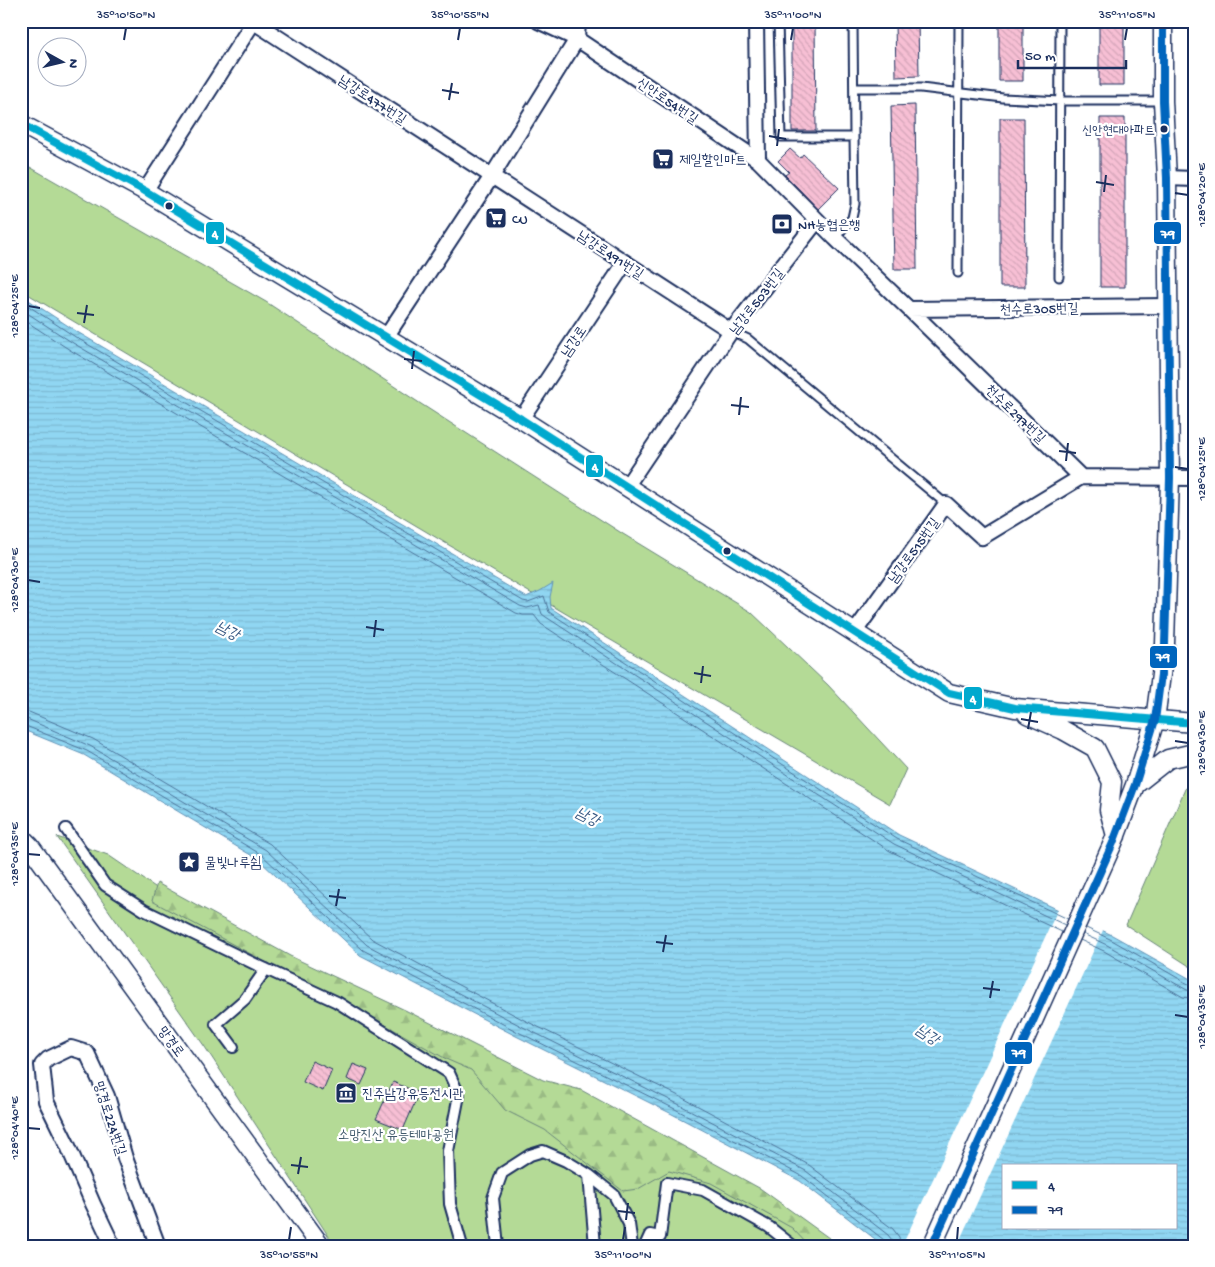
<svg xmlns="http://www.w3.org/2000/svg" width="1215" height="1267" font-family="'Gochi Hand','Poor Story',sans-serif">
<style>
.green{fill:#b4da96;stroke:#68847a}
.forest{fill:url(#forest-firs);stroke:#68847a}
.water{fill:url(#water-rules);stroke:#6193b7;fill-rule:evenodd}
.pier{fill:#fff}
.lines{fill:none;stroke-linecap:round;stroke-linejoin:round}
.shore{stroke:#4a7299;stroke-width:1}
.building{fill:url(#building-back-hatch);stroke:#1b2f5e}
.service-casing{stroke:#1b2f5e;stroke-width:11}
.pedestrian-casing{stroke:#1b2f5e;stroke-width:14}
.minor-casing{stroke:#1b2f5e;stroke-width:18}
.tertiary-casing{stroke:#1b2f5e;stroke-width:21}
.service{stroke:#fff;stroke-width:7}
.pedestrian{stroke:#fff;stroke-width:10}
.minor{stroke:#fff;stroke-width:14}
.tertiary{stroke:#fff;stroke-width:18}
.bus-1-casing{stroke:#fff;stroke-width:11}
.bus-2-casing{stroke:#fff;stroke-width:11}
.bus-1{stroke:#00a9ce;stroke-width:8}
.bus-2{stroke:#0065bd;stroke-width:8}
.ticks{fill:none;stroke:#1b2f5e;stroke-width:2}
.bus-dot{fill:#1b2f5e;stroke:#fff;stroke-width:2}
.labels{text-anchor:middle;stroke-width:4.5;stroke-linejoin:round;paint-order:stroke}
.bus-label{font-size:13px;fill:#1b2f5e;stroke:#fff;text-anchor:end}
.street-label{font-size:14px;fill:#1b2f5e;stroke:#fff}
.poi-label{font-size:14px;fill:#1b2f5e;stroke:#fff;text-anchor:start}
.park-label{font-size:14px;fill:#415a6c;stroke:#fff}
.water-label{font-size:15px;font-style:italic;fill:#385983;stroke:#fff}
.line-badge{stroke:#fff;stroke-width:2}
.badge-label{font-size:14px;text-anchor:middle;font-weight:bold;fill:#fff}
.neatline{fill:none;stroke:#1b2f5e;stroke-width:2}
.ticks-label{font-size:12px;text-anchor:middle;fill:#1b2f5e}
</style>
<defs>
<pattern id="forest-firs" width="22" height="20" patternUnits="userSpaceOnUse" patternTransform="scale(1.25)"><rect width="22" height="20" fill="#b4da96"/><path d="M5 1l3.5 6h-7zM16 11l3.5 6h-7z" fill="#9abb84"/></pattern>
<pattern id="water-rules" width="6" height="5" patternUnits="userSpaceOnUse" patternTransform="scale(1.25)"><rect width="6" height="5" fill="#90d6f2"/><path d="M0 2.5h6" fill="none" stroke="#7cb8d2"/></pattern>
<pattern id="building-back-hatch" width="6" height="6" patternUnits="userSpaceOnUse" patternTransform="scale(1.25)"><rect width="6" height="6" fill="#f7bfd4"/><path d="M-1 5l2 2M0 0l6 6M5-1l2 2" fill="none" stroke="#d3a4b8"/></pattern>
</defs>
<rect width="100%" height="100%" fill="#fff"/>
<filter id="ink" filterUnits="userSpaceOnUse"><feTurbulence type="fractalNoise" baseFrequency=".02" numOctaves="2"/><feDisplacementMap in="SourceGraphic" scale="10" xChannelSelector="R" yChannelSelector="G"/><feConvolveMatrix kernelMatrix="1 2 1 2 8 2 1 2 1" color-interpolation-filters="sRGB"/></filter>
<g filter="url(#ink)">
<path class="green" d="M21 162 266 302 421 404 623 534 751 612 828 685 906 769 890 804 442 541 21 290Z
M1194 781V969L1126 925 1185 789Z
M57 837 108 855 205 921 838 1246H335L205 1047Z"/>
<path class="forest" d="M157 883 290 956 405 1010 543 1080 581 1090 761 1189 840 1246H809L792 1228 711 1183 669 1171 638 1189 623 1191 545 1130 505 1110 471 1070 448 1060 341 1000 288 974 152 901Z"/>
<path class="water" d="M21 295 79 333 526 597 540 591 553 583 550 597 551 608 899 835 1112 935 1194 981V1246H884L800 1181 672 1114 516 1036 360 955 259 860 84 755 21 729ZM1004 1166H1176V1228H1004Z"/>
<path class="pier" d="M1059 907 1104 928 957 1246H902Z"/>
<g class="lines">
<path class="shore" d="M21 301 77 338 523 601 528 602 544 596 549 612 897 839 1068 919
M21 309 73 343 520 606 527 608 539 605 542 614 546 617 894 844 1065 925
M21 318 70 350 516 613 523 615H534L541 624 890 851 1062 932
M21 710 29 712 93 739 270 844 372 939 524 1020 681 1097 809 1165 893 1229 899 1237 900 1246
M21 718 27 719 90 746 266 850 367 945 521 1026 678 1104 806 1171 888 1235 892 1240V1246
M21 724 87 751 262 855 363 950 518 1032 675 1109 802 1176 884 1240 886 1246
M1086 928 1110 939 1190 985H1194
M1083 934 1107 945 1187 990 1194 991
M1080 940 1104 951 1183 997 1194 999"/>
</g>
<path class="building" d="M792 21H815L816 131H792Z
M895 21H918L919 76 896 77Z
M999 21H1023V81H999Z
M1099 21H1124V85H1099Z
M915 105 917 269H894L891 106Z
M1000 118H1024L1025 287H1000Z
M1100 118H1125V287H1100Z
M790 149 800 158 803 154 839 188 818 209 785 175 789 172 778 161Z
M312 1061 332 1070 323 1091 303 1082Z
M353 1064 368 1070 361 1085 347 1079Z
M393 1082 419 1093 403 1130 376 1119Z"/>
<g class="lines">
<g class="service-casing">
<path id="service" d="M778 21 781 137H854L855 204 852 218 835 238
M853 21 854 137
M854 88H921L1003 98 1060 101H1163
M958 273 959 21
M1059 277 1060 21
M731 331 748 339 946 504"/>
</g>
<g class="pedestrian-casing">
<path id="pedestrian" d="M66 829 105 885 144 910 257 965 337 1002 449 1073 459 1095 448 1151 450 1204 462 1246
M233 1047 216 1024 245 999 266 969
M589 1175 595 1246
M498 1246 493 1198 502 1173 530 1155 543 1151 566 1161 589 1175 614 1195 629 1224 632 1246
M645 1246 650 1235 660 1237 667 1183 703 1190 769 1227 793 1246"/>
</g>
<g class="minor-casing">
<path id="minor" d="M538 21 577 39 758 160
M756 21 758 160 835 238 909 309 1081 477 1194 478
M254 22 731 331
M577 39 578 21
M1167 178 1194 179
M145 191 254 21
M909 309 1168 306
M386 337 492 176 577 39
M521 419 625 263
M626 487 731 331 817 221
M854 633 946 504 982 537 1081 477
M113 1246 93 1204 68 1146 46 1101 42 1065 48 1059 71 1048 87 1053 107 1096 125 1158 158 1246"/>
</g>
<g class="tertiary-casing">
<path id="tertiary" d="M21 124 145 191 521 419 949 693 1015 708 1194 723
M1027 714 1063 730 1095 748 1112 782 1109 810 1116 836
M1135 785 1168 759 1194 753
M21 837 30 846 321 1246
M932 1246 1113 843 1135 785 1155 720 1165 644 1170 478 1167 178 1163 101V21"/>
</g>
<use href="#service" class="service"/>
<use href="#pedestrian" class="pedestrian"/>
<use href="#minor" class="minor"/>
<use href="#tertiary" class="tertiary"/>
<g class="bus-1-casing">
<path id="bus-1" d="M21 124 145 191 521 419 949 693 1015 708 1194 723"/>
</g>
<g class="bus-2-casing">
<path id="bus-2" d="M932 1246 1113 843 1135 785 1155 720 1165 644 1170 478 1167 178 1163 101V21"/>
</g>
<use href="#bus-1" class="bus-1"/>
<use href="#bus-2" class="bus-2"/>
</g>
</g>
<path class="ticks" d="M124 40 126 28M458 40 460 28M791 40 793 28M1125 40 1127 28M442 90 459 93M449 100 452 83M769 136 786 139M777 146 779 129M1096 182 1114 185M1104 192 1106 175M1175 193 1188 195M28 306 40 308M77 313 94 315M84 323 87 305M404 359 422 361M412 369 414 351M731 405 749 407M739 415 741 397M1059 451 1076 453M1066 461 1068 443M1175 467 1188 469M28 580 40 582M366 627 384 630M374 637 376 620M694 673 711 676M701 683 703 666M1021 719 1038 722M1028 729 1031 712M1175 741 1188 743M28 854 40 855M329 896 346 898M336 906 339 889M656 942 673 944M663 952 666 935M983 988 1000 990M990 998 993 981M1175 1015 1188 1017M28 1128 40 1129M291 1165 308 1167M298 1174 301 1157M618 1211 635 1213M626 1220 628 1203M289 1240 291 1227M623 1240 625 1227M957 1240 958 1227"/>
<defs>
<g id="supermarket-square" transform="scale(1.125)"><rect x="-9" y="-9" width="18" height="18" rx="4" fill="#1b2f5e" stroke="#fff"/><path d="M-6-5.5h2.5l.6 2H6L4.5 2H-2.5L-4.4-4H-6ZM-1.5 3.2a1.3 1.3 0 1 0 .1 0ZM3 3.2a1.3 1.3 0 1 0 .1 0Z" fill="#fff"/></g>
<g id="bank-square" transform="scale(1.125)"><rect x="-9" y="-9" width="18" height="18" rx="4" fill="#1b2f5e" stroke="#fff"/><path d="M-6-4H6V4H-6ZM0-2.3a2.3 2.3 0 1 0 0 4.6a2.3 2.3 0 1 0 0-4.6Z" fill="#fff"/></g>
<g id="sight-square" transform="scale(1.125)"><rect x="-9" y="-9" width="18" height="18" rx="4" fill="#1b2f5e" stroke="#fff"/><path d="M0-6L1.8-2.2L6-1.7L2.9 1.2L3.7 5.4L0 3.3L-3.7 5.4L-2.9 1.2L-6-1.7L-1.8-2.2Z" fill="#fff"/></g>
<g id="museum-square" transform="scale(1.125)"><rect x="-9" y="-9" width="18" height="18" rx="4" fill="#1b2f5e" stroke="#fff"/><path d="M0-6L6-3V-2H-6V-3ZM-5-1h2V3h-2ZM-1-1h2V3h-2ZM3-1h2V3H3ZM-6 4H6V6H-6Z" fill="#fff"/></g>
</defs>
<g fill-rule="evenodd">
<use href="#supermarket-square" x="663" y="159"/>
<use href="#supermarket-square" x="496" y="218"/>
<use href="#bank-square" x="782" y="224"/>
<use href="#sight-square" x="189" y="862"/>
<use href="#museum-square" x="346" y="1093"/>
</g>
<g class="bus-dot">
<circle cx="1164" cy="129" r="4.5"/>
<circle cx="169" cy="206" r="4.5"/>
<circle cx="727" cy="551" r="4.5"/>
</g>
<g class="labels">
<g class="bus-label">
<text x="1155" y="134">신안현대아파트</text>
</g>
<g class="street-label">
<text transform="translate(373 99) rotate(33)" y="5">남강로477번길</text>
<text transform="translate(668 100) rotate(34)" y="5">신안로54번길</text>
<text transform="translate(611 254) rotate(33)" y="5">남강로491번길</text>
<text transform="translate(756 301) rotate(-52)" y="5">남강로503번길</text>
<text transform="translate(1039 308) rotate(-1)" y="5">천수로305번길</text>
<text transform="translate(573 341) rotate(-56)" y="5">남강로</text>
<text transform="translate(1016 413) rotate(44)" y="5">천수로297번길</text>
<text transform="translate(913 550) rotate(-54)" y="5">남강로515번길</text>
<text transform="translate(172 1041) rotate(54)" y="5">망경로</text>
<text transform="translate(111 1118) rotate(72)" y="5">망경로224번길</text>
</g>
<g class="poi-label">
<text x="679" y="164">제일할인마트</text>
<text x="512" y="223">CU</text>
<text x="798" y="229">NH농협은행</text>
<text x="205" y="867">물빛나루쉼</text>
<text x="362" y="1098">진주남강유등전시관</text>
</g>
<g class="park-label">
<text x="396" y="1139">소망진산 유등테마공원</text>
</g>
<g class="water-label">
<text transform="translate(228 630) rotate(27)" y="5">남강</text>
<text transform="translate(588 816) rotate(27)" y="5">남강</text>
<text transform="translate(928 1034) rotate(34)" y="5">남강</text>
</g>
</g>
<g class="line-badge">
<rect x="1153" y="221" width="29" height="24" rx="5" fill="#0065bd"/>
<rect x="205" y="221" width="20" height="24" rx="5" fill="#00a9ce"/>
<rect x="585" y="454" width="19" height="24" rx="5" fill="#00a9ce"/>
<rect x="1149" y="645" width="29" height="24" rx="5" fill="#0065bd"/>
<rect x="963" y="686" width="20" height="24" rx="5" fill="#00a9ce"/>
<rect x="1004" y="1041" width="29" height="24" rx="5" fill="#0065bd"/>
</g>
<g class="badge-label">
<text x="1168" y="238">79</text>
<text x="215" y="238">4</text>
<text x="595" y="471">4</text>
<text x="1163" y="661">79</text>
<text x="973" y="703">4</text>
<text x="1019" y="1057">79</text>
</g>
<rect width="1215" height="1267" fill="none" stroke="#fff" stroke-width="55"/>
<rect x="1002" y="1164" width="175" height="65" fill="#ffffff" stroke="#a4acbf"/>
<rect x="1012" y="1181" width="25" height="8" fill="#00a9ce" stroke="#a4acbf"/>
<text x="1048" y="1190" font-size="15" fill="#1b2f5e">4</text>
<rect x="1012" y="1206" width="25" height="8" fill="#0065bd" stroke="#a4acbf"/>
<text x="1048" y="1214" font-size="15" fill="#1b2f5e">79</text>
<g transform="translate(62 62) rotate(98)"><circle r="24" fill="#ffffff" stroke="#a4acbf"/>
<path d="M0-4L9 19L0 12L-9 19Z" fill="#1b2f5e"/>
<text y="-8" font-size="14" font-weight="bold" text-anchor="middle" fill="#1b2f5e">N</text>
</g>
<path d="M1018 60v8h108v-8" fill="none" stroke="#1b2f5e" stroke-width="2.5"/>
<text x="1025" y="60" font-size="15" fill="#1b2f5e" stroke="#ffffff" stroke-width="4" paint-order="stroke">50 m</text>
<rect x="28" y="28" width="1160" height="1212" class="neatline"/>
<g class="ticks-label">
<text x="126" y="18">35°10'50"N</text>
<text x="460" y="18">35°10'55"N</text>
<text x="793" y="18">35°11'00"N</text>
<text x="1127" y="18">35°11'05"N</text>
<text transform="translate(1201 195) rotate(-90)" y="4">128°04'20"E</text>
<text transform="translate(14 306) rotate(-90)" y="4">128°04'25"E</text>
<text transform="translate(1201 469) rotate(-90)" y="4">128°04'25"E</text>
<text transform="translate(14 580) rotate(-90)" y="4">128°04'30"E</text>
<text transform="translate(1201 743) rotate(-90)" y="4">128°04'30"E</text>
<text transform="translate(14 854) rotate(-90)" y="4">128°04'35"E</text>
<text transform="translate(1201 1017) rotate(-90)" y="4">128°04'35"E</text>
<text transform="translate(14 1128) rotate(-90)" y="4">128°04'40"E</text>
<text x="289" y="1258">35°10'55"N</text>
<text x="623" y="1258">35°11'00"N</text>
<text x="957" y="1258">35°11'05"N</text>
</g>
</svg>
